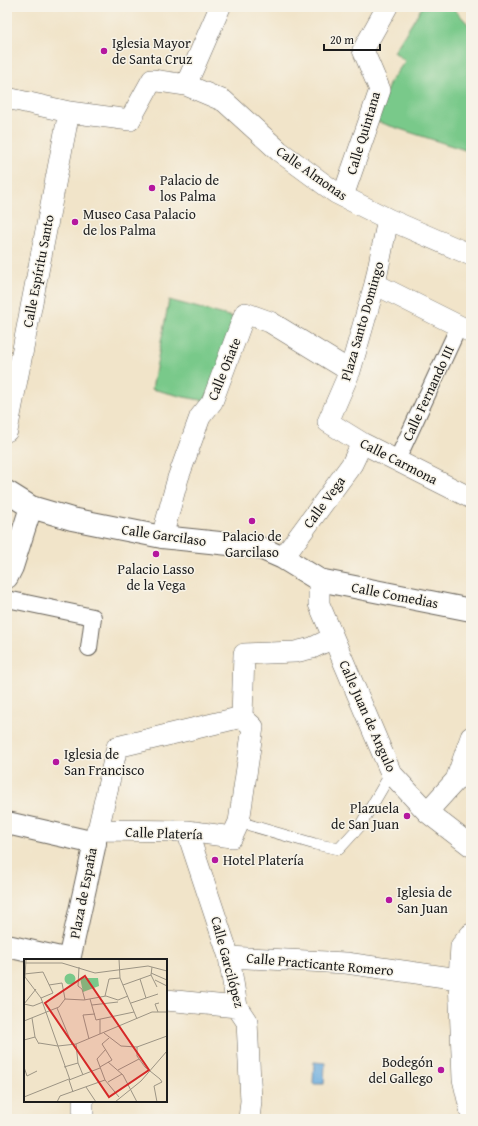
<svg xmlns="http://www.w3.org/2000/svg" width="478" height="1126" font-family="'Gentium Book Plus',serif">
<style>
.green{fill:#79c98a;stroke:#4a7253}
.water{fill:#69abde;stroke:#42647d}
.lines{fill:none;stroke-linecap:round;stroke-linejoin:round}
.service-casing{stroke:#676259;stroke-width:12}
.pedestrian-casing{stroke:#676259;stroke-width:18}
.minor-casing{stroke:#676259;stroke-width:22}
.tertiary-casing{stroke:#676259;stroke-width:24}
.service{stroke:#fff;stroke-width:11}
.pedestrian{stroke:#fff;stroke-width:16}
.minor{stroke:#fff;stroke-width:21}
.tertiary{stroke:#fff;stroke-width:22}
.poi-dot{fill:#b5179e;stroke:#f7f3e8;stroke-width:1.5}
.labels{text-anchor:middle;stroke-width:3;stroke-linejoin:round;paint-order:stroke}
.poi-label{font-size:14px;fill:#1c1c1c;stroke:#f7f3e8;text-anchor:start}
.street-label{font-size:14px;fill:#1c1c1c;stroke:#f7f3e8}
.inset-road{fill:none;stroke:#9c9484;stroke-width:1}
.view{fill:#d62828;fill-opacity:0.15;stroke:#d62828;stroke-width:2}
.inset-edge{fill:none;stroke:#1c1c1c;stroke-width:2}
</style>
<rect width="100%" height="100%" fill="#f7f3e8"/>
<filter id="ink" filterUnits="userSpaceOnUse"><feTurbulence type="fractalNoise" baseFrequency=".025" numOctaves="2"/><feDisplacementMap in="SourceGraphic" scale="8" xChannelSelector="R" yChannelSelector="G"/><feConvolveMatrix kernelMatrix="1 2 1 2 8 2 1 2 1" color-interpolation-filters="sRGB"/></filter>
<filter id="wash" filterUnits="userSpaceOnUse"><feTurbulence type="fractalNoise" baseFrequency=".012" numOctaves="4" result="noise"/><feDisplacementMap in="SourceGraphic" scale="16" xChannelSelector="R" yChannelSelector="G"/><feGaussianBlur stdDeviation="0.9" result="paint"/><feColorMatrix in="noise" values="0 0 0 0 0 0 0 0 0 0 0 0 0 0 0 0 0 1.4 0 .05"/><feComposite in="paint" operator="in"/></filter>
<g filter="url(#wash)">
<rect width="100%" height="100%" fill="#f1e4c9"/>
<path class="green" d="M422 7H452L471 27V152L375 121 390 82 405 61 394 52Z
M169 300 243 320 212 402 184 397 152 389Z"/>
<path class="water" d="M314 1062 325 1063 324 1084H313Z"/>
</g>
<g filter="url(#ink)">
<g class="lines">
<g class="service-casing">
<path id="service" d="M239 822 315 844 339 849 360 826 391 773"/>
</g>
<g class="pedestrian-casing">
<path id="pedestrian" d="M397 460 459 326
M7 599 93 617 89 648"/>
</g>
<g class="minor-casing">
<path id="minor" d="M186 85 220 7
M7 98 69 112 130 120 152 80 186 85 224 101 279 151 336 193 388 219 471 255
M343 196 380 90 363 50 387 7
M388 219 375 284 350 371 328 422 362 443 471 498
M375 284 471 332
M7 431 69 112
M162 537 178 478 200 417 212 402 245 313 270 322 350 371
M283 558 352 464 362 443
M319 580V604L391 773 427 812 471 846
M427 812 456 780 471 737
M97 830 187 831 232 837 239 822 253 727 242 717 244 654 295 652 312 648 333 638
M187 831 229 957 237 1007 247 1022 251 1101 249 1119
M95 843 117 747 242 717
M471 934 461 946 459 979 463 1079 471 1113
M229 957 346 963 459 979
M166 1000 237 1007
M83 1119V1101"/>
</g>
<g class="tertiary-casing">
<path id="tertiary" d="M7 492 31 507 72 519 162 537 258 547 283 558 319 580 471 610
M7 577 12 567 31 507
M7 823 95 843 69 960
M7 946 69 960"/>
</g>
<use href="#service" class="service"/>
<use href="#pedestrian" class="pedestrian"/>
<use href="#minor" class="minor"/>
<use href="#tertiary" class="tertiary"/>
</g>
</g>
<g class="poi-dot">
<circle cx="104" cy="51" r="4"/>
<circle cx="152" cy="188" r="4"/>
<circle cx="75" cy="222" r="4"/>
<circle cx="252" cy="521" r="4"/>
<circle cx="156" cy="554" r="4"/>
<circle cx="56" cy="762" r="4"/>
<circle cx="407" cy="816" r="4"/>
<circle cx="215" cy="860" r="4"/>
<circle cx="389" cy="900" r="4"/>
<circle cx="441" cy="1070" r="4"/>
</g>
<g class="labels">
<g class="poi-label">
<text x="112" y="48">Iglesia Mayor<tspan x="112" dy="16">de Santa Cruz</tspan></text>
<text x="160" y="185">Palacio de<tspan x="160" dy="16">los Palma</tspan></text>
<text x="83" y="219">Museo Casa Palacio<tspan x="83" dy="16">de los Palma</tspan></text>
<text x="252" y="541" text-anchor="middle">Palacio de<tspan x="252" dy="16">Garcilaso</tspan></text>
<text x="156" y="574" text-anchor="middle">Palacio Lasso<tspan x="156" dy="16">de la Vega</tspan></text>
<text x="64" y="759">Iglesia de<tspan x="64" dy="16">San Francisco</tspan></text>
<text x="399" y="813" text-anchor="end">Plazuela<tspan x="399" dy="16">de San Juan</tspan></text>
<text x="223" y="865">Hotel Platería</text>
<text x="397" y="897">Iglesia de<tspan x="397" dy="16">San Juan</tspan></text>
<text x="433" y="1067" text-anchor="end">Bodegón<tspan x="433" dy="16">del Gallego</tspan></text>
</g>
<g class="street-label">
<text transform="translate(363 133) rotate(-73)" y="5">Calle Quintana</text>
<text transform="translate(312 173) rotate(35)" y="5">Calle Almonas</text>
<text transform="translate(38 271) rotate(-79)" y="5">Calle Espíritu Santo</text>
<text transform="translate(362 321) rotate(-74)" y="5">Plaza Santo Domingo</text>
<text transform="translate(224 369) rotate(-68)" y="5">Calle Oñate</text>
<text transform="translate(428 393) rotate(-65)" y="5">Calle Fernando III</text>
<text transform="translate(399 461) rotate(27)" y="5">Calle Carmona</text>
<text transform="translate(324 502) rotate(-54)" y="5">Calle Vega</text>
<text transform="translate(164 535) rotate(8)" y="5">Calle Garcilaso</text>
<text transform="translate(395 595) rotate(11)" y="5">Calle Comedias</text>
<text transform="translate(368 716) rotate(66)" y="5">Calle Juan de Angulo</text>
<text transform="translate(164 833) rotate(2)" y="5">Calle Platería</text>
<text transform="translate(83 893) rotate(-79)" y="5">Plaza de España</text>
<text transform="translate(228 962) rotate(75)" y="5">Calle Garcilópez</text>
<text transform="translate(320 964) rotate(5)" y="5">Calle Practicante Romero</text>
</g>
</g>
<g transform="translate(24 959)">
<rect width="143" height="143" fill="#f1e4c9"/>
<path d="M40.5 20a5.5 5.5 0 1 1 11 0a5.5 5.5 0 1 1-11 0ZM56 19H74L75 27 59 33Z" fill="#79c98a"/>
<path class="inset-road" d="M2 0 1 18 17 39 46 121M95 0 96 19 113 60M0 4H38L71 14 124 7 143 12M55 8 54 27 58 30 61 41M128 8 127 16 133 28M127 14 143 21M0 15 19 13 29 34 17 39M116 20 122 39M131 21 143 27M25 26 38 24 41 40M99 26 127 16M81 37 85 20 96 19M41 40 60 41 82 37 94 41 104 37M66 40 72 61 110 53M107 44 134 35M0 45 9 47 19 43M0 45 12 30M68 46 94 43M33 49 48 85M134 53 131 45 135 44M8 59 11 78M0 62 35 48 41 40M80 74 97 87 113 88 143 77M76 75V60M65 80 59 56 71 55M0 81 11 78 15 85M15 84 34 87 52 85 128 53H143M52 85 54 104 59 116M113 88V97L121 108 136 120M82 90 73 100 81 121 95 138M84 103 99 116 113 143M0 108 3 117 13 112M40 108 54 104M76 108 88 101 78 85 85 79M94 111 115 100M84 123 98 115M62 128 72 143M49 133 45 121 76 109M0 138 45 120M33 143 36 137 81 121M91 143 117 122 143 92M133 143 130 127 138 123 136 120"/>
<path class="view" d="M61 17 125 111 85 138 21 44Z"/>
<rect width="143" height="143" class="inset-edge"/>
</g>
<rect width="478" height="1126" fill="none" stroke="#f7f3e8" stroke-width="24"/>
<path d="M324 44v6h56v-6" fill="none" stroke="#1c1c1c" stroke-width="2"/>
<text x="330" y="44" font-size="12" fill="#1c1c1c" stroke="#f7f3e8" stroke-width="3" paint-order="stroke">20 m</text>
</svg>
